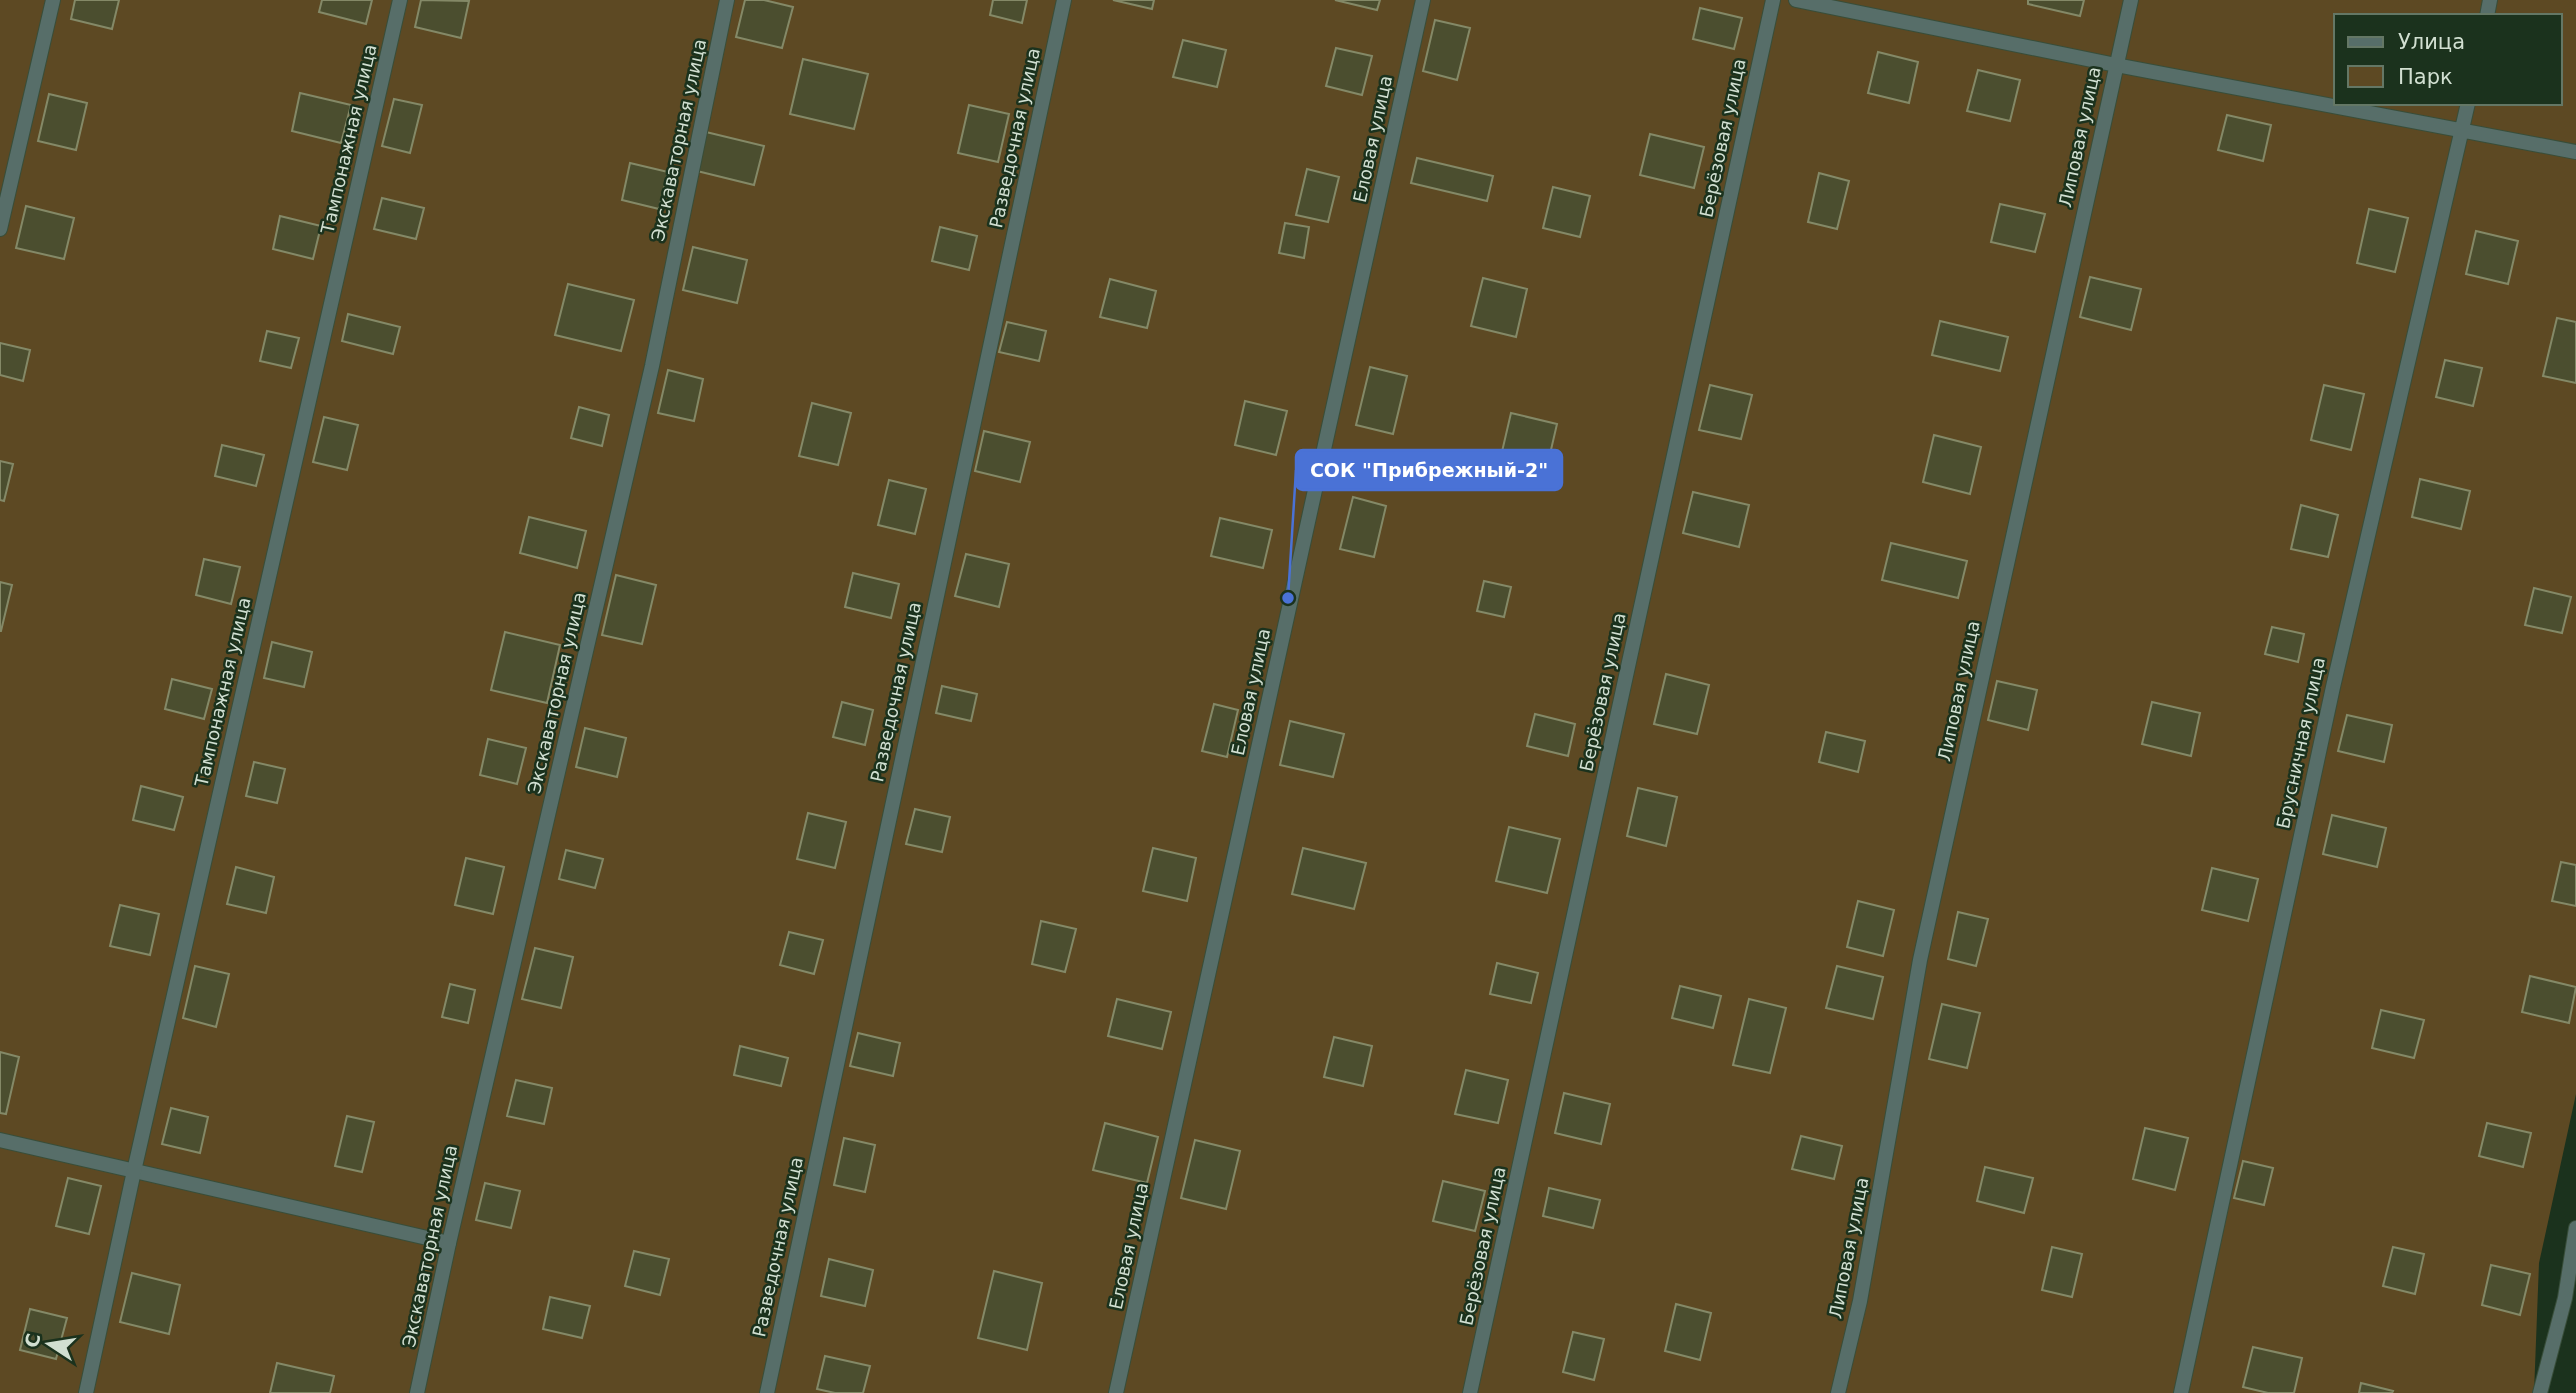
<svg xmlns="http://www.w3.org/2000/svg" width="2576" height="1393" font-family="'DejaVu Sans',sans-serif">
<style>
.green{fill:#5d4923;fill-rule:evenodd}
.building{fill:#4b4e2f;stroke:#848967;stroke-width:2}
.lines{fill:none;stroke-linecap:round;stroke-linejoin:round}
.lane-casing{stroke:#384e3a;stroke-width:16}
.street-casing{stroke:#384e3a;stroke-width:16}
.lane{stroke:#576e69;stroke-width:14}
.street{stroke:#576e69;stroke-width:14}
.labels{text-anchor:middle;stroke-width:5;stroke-linejoin:round;paint-order:stroke}
.street-label{font-size:18px;fill:#d1dfd1;stroke:#1b321d}
.leader{fill:none;stroke:#4a72d6;stroke-width:2.5}
.callout-dot{fill:#4a72d6;stroke:#1b321d;stroke-width:2.5}
.callout{fill:#4a72d6;stroke:#4a72d6;stroke-width:2.5}
.callout-label{font-size:19px;text-anchor:middle;font-weight:bold;fill:#fff}
</style>
<rect width="100%" height="100%" fill="#1b321d"/>
<path class="green" d="M0 0H2576V1094L2539 1263 2534 1393H0ZM2336 16H2560V103H2336Z"/>
<path class="building" d="M75 0H119L112 29 71 19Z
M322 0H372L366 24 319 12Z
M421 0 469 1 461 38 415 27Z
M745 0H764L793 7 782 48 736 37Z
M993 0H1027L1022 23 990 15Z
M1113 0H1154L1152 9Z
M1335 0H1380L1377 10Z
M2028 0H2084L2080 16 2028 4Z
M1700 8 1742 18 1734 49 1693 39Z
M1435 20 1470 28 1457 80 1423 71Z
M1183 40 1226 50 1217 87 1173 77Z
M1336 48 1372 56 1362 95 1326 86Z
M1878 52 1918 62 1909 103 1868 93Z
M803 59 868 74 854 129 790 114Z
M1978 70 2020 80 2010 121 1967 111Z
M300 93 351 105 341 143 292 131Z
M49 94 87 103 76 150 38 141Z
M394 99 422 105 410 153 382 146Z
M969 105 1009 114 998 162 958 153Z
M2227 115 2271 125 2263 161 2218 150Z
M706 132 764 146 754 185 697 171Z
M1650 134 1704 147 1694 188 1640 175Z
M1417 158 1493 176 1487 201 1411 183Z
M630 163 668 172 659 209 622 200Z
M1307 169 1339 177 1328 222 1296 215Z
M1819 173 1849 181 1837 229 1808 222Z
M1553 187 1590 196 1580 237 1543 228Z
M382 198 424 208 416 239 374 229Z
M2000 204 2045 214 2035 252 1991 242Z
M26 206 74 218 64 259 16 248Z
M2369 209 2408 218 2395 272 2357 263Z
M280 216 321 226 313 259 273 249Z
M1285 223 1309 227 1304 258 1279 253Z
M940 227 977 236 969 270 932 261Z
M2476 231 2518 241 2508 284 2466 274Z
M693 247 747 260 737 303 683 290Z
M2090 277 2141 289 2131 330 2080 317Z
M1483 278 1527 289 1516 337 1471 326Z
M1110 279 1156 291 1147 328 1100 317Z
M568 284 634 300 621 351 555 335Z
M348 314 400 327 393 354 342 341Z
M2557 318 2576 322V383L2543 376Z
M1940 321 2008 337 2000 371 1932 355Z
M1007 322 1046 331 1039 361 999 352Z
M267 331 299 338 291 368 260 361Z
M0 343 30 350 23 381 0 375Z
M2445 360 2482 368 2473 406 2436 397Z
M1370 367 1407 376 1393 434 1356 425Z
M668 370 703 379 694 421 658 413Z
M1710 385 1752 395 1741 439 1699 430Z
M2324 385 2364 394 2351 450 2311 440Z
M1245 401 1287 411 1276 455 1235 445Z
M812 403 851 413 838 465 799 456Z
M579 407 609 415 602 446 571 438Z
M1511 413 1557 424 1547 467 1501 456Z
M324 417 358 425 347 470 313 462Z
M984 431 1030 442 1020 482 975 471Z
M1934 435 1981 447 1970 494 1923 482Z
M222 445 264 455 256 486 215 476Z
M0 461 13 464 4 501 0 500Z
M2420 479 2470 491 2461 529 2412 517Z
M889 480 926 489 915 534 878 525Z
M1693 492 1749 505 1739 547 1683 533Z
M1353 497 1386 506 1374 557 1340 549Z
M2301 505 2338 515 2328 557 2291 549Z
M529 517 586 531 577 568 520 553Z
M1220 518 1272 530 1263 568 1211 556Z
M1891 543 1967 561 1958 598 1882 580Z
M966 554 1009 564 999 607 955 596Z
M204 559 240 567 231 604 196 595Z
M853 573 899 584 891 618 845 607Z
M616 575 656 585 642 644 602 635Z
M1484 581 1511 587 1504 617 1477 611Z
M0 582 12 585 1 631H0Z
M2534 588 2571 597 2562 633 2525 625Z
M2272 627 2304 634 2298 662 2265 654Z
M505 632 560 645 547 703 491 690Z
M272 642 312 652 304 687 264 678Z
M1666 674 1709 685 1697 734 1654 724Z
M172 679 212 689 204 719 165 709Z
M1997 681 2037 690 2028 730 1988 720Z
M942 686 977 694 971 721 936 713Z
M842 702 873 710 865 745 833 737Z
M2152 702 2200 713 2191 756 2142 744Z
M1214 704 1238 710 1227 757 1202 751Z
M1535 714 1575 724 1568 756 1527 746Z
M2347 715 2392 725 2384 762 2338 751Z
M1290 721 1344 734 1333 777 1280 765Z
M585 728 626 738 617 777 576 767Z
M1826 732 1865 741 1858 772 1819 762Z
M488 739 526 748 517 784 480 775Z
M254 762 285 769 277 803 246 796Z
M141 786 183 797 174 830 133 820Z
M1638 788 1677 797 1666 846 1627 836Z
M915 809 950 817 942 852 906 844Z
M808 813 846 822 835 868 797 859Z
M2332 815 2386 828 2377 867 2323 854Z
M1509 827 1560 839 1547 893 1496 881Z
M1153 848 1196 858 1187 901 1143 891Z
M1303 848 1366 863 1354 909 1292 894Z
M566 850 603 859 595 888 559 879Z
M466 858 504 867 493 914 455 905Z
M2561 862 2576 865V906L2552 901Z
M236 867 274 877 266 913 227 904Z
M2212 868 2258 879 2248 921 2202 910Z
M1858 901 1894 910 1883 956 1847 947Z
M120 905 159 914 150 955 110 946Z
M1958 912 1988 919 1976 966 1948 959Z
M1041 921 1076 929 1065 972 1032 964Z
M789 932 823 940 814 974 780 965Z
M535 948 573 957 561 1008 522 999Z
M1497 963 1538 973 1531 1003 1490 994Z
M195 966 229 974 216 1027 183 1018Z
M1837 966 1883 977 1873 1019 1826 1008Z
M2530 976 2576 987 2569 1023 2522 1012Z
M450 984 475 990 468 1023 442 1017Z
M1680 986 1721 996 1713 1028 1672 1018Z
M1117 999 1171 1012 1162 1049 1108 1036Z
M1749 999 1786 1008 1770 1073 1733 1065Z
M1942 1004 1980 1013 1967 1068 1929 1059Z
M2381 1010 2424 1020 2414 1058 2372 1048Z
M858 1033 900 1043 893 1076 850 1066Z
M1334 1037 1372 1046 1363 1086 1324 1077Z
M740 1046 788 1058 781 1086 734 1075Z
M0 1052 19 1057 6 1114 0 1113Z
M1466 1070 1508 1080 1498 1123 1455 1114Z
M516 1080 552 1088 544 1124 507 1116Z
M1564 1093 1610 1104 1601 1144 1555 1133Z
M171 1108 208 1117 200 1153 162 1144Z
M347 1116 374 1122 362 1172 335 1166Z
M1105 1123 1158 1137 1147 1183 1093 1170Z
M2487 1123 2531 1133 2523 1167 2479 1156Z
M2145 1128 2188 1138 2175 1190 2133 1179Z
M1801 1136 1842 1146 1834 1179 1792 1169Z
M844 1138 875 1145 865 1192 834 1185Z
M1195 1140 1240 1151 1226 1209 1181 1198Z
M2243 1161 2273 1168 2264 1205 2234 1198Z
M1985 1167 2033 1178 2024 1213 1977 1201Z
M68 1178 101 1186 89 1234 56 1226Z
M1443 1181 1485 1191 1475 1231 1433 1221Z
M485 1183 520 1191 511 1228 476 1220Z
M1549 1188 1600 1200 1593 1228 1543 1216Z
M2052 1247 2082 1254 2072 1297 2042 1290Z
M2393 1247 2424 1254 2415 1294 2383 1286Z
M634 1251 669 1259 660 1295 625 1286Z
M829 1259 873 1270 865 1306 821 1296Z
M2491 1265 2530 1274 2520 1315 2482 1305Z
M994 1271 1042 1283 1027 1350 978 1338Z
M132 1273 180 1285 169 1334 120 1322Z
M550 1297 590 1306 582 1338 543 1329Z
M1676 1304 1711 1313 1700 1360 1665 1351Z
M30 1309 67 1318 56 1359 20 1350Z
M1573 1332 1604 1339 1594 1380 1563 1372Z
M2253 1347 2302 1358 2294 1393H2268L2243 1387Z
M825 1356 870 1366 863 1393H835L817 1389Z
M277 1363 334 1376 330 1393H270Z
M2361 1383 2393 1391 2392 1393H2359Z"/>
<g class="lines">
<g class="lane-casing">
<path id="lane" d="M0 1140 449 1243"/>
</g>
<g class="street-casing">
<path id="street" d="M1796 0 2116 65 2576 152
M2487 16 2490 0
M0 229 53 0
M86 1393 134 1171 400 0
M417 1393 449 1243 652 366 727 0
M767 1393 1064 0
M1116 1393 1423 0
M1470 1393 1773 0
M1838 1393 1860 1301 1920 960 2131 0
M2181 1393 2333 687 2468 103
M2540 1393 2565 1298 2576 1228"/>
</g>
<use href="#lane" class="lane"/>
<use href="#street" class="street"/>
</g>
<g class="labels">
<g class="street-label">
<text transform="translate(2080 137) rotate(-78)" y="6">Липовая улица</text>
<text transform="translate(1015 138) rotate(-78)" y="6">Разведочная улица</text>
<text transform="translate(1723 138) rotate(-78)" y="6">Берёзовая улица</text>
<text transform="translate(349 139) rotate(-77)" y="6">Тампонажная улица</text>
<text transform="translate(1373 139) rotate(-78)" y="6">Еловая улица</text>
<text transform="translate(679 140) rotate(-78)" y="6">Экскаваторная улица</text>
<text transform="translate(1959 691) rotate(-78)" y="6">Липовая улица</text>
<text transform="translate(223 692) rotate(-77)" y="6">Тампонажная улица</text>
<text transform="translate(896 692) rotate(-78)" y="6">Разведочная улица</text>
<text transform="translate(1251 692) rotate(-78)" y="6">Еловая улица</text>
<text transform="translate(1603 692) rotate(-78)" y="6">Берёзовая улица</text>
<text transform="translate(557 693) rotate(-77)" y="6">Экскаваторная улица</text>
<text transform="translate(2301 743) rotate(-78)" y="6">Брусничная улица</text>
<text transform="translate(430 1246) rotate(-78)" y="6">Экскаваторная улица</text>
<text transform="translate(1129 1246) rotate(-78)" y="6">Еловая улица</text>
<text transform="translate(1483 1246) rotate(-78)" y="6">Берёзовая улица</text>
<text transform="translate(778 1247) rotate(-78)" y="6">Разведочная улица</text>
<text transform="translate(1849 1248) rotate(-79)" y="6">Липовая улица</text>
</g>
</g>
<path class="leader" d="M1288 598L1296 470"/>
<circle class="callout-dot" cx="1288" cy="598" r="7"/>
<rect class="callout" x="1296" y="450" width="266" height="40" rx="7"/>
<g class="callout-label">
<text x="1429" y="477">СОК "Прибрежный-2"</text>
</g>
<rect x="2334" y="14" width="228" height="91" fill="#1b321d" stroke="#647765" stroke-width="2"/>
<rect x="2348" y="37" width="35" height="10" fill="#576e69" stroke="#647765" stroke-width="2"/>
<text x="2398" y="49" font-size="21" fill="#d1dfd1">Улица</text>
<rect x="2348" y="66" width="35" height="21" fill="#5d4923" stroke="#647765" stroke-width="2"/>
<text x="2398" y="84" font-size="21" fill="#d1dfd1">Парк</text>
<g transform="translate(49 1344) rotate(282)" stroke="#1b321d" stroke-width="5" paint-order="stroke">
<path d="M0-5L12 26L0 18L-12 26Z" fill="#d1dfd1"/>
<text y="-10" font-size="19" font-weight="bold" text-anchor="middle" fill="#d1dfd1">С</text>
</g>
</svg>
